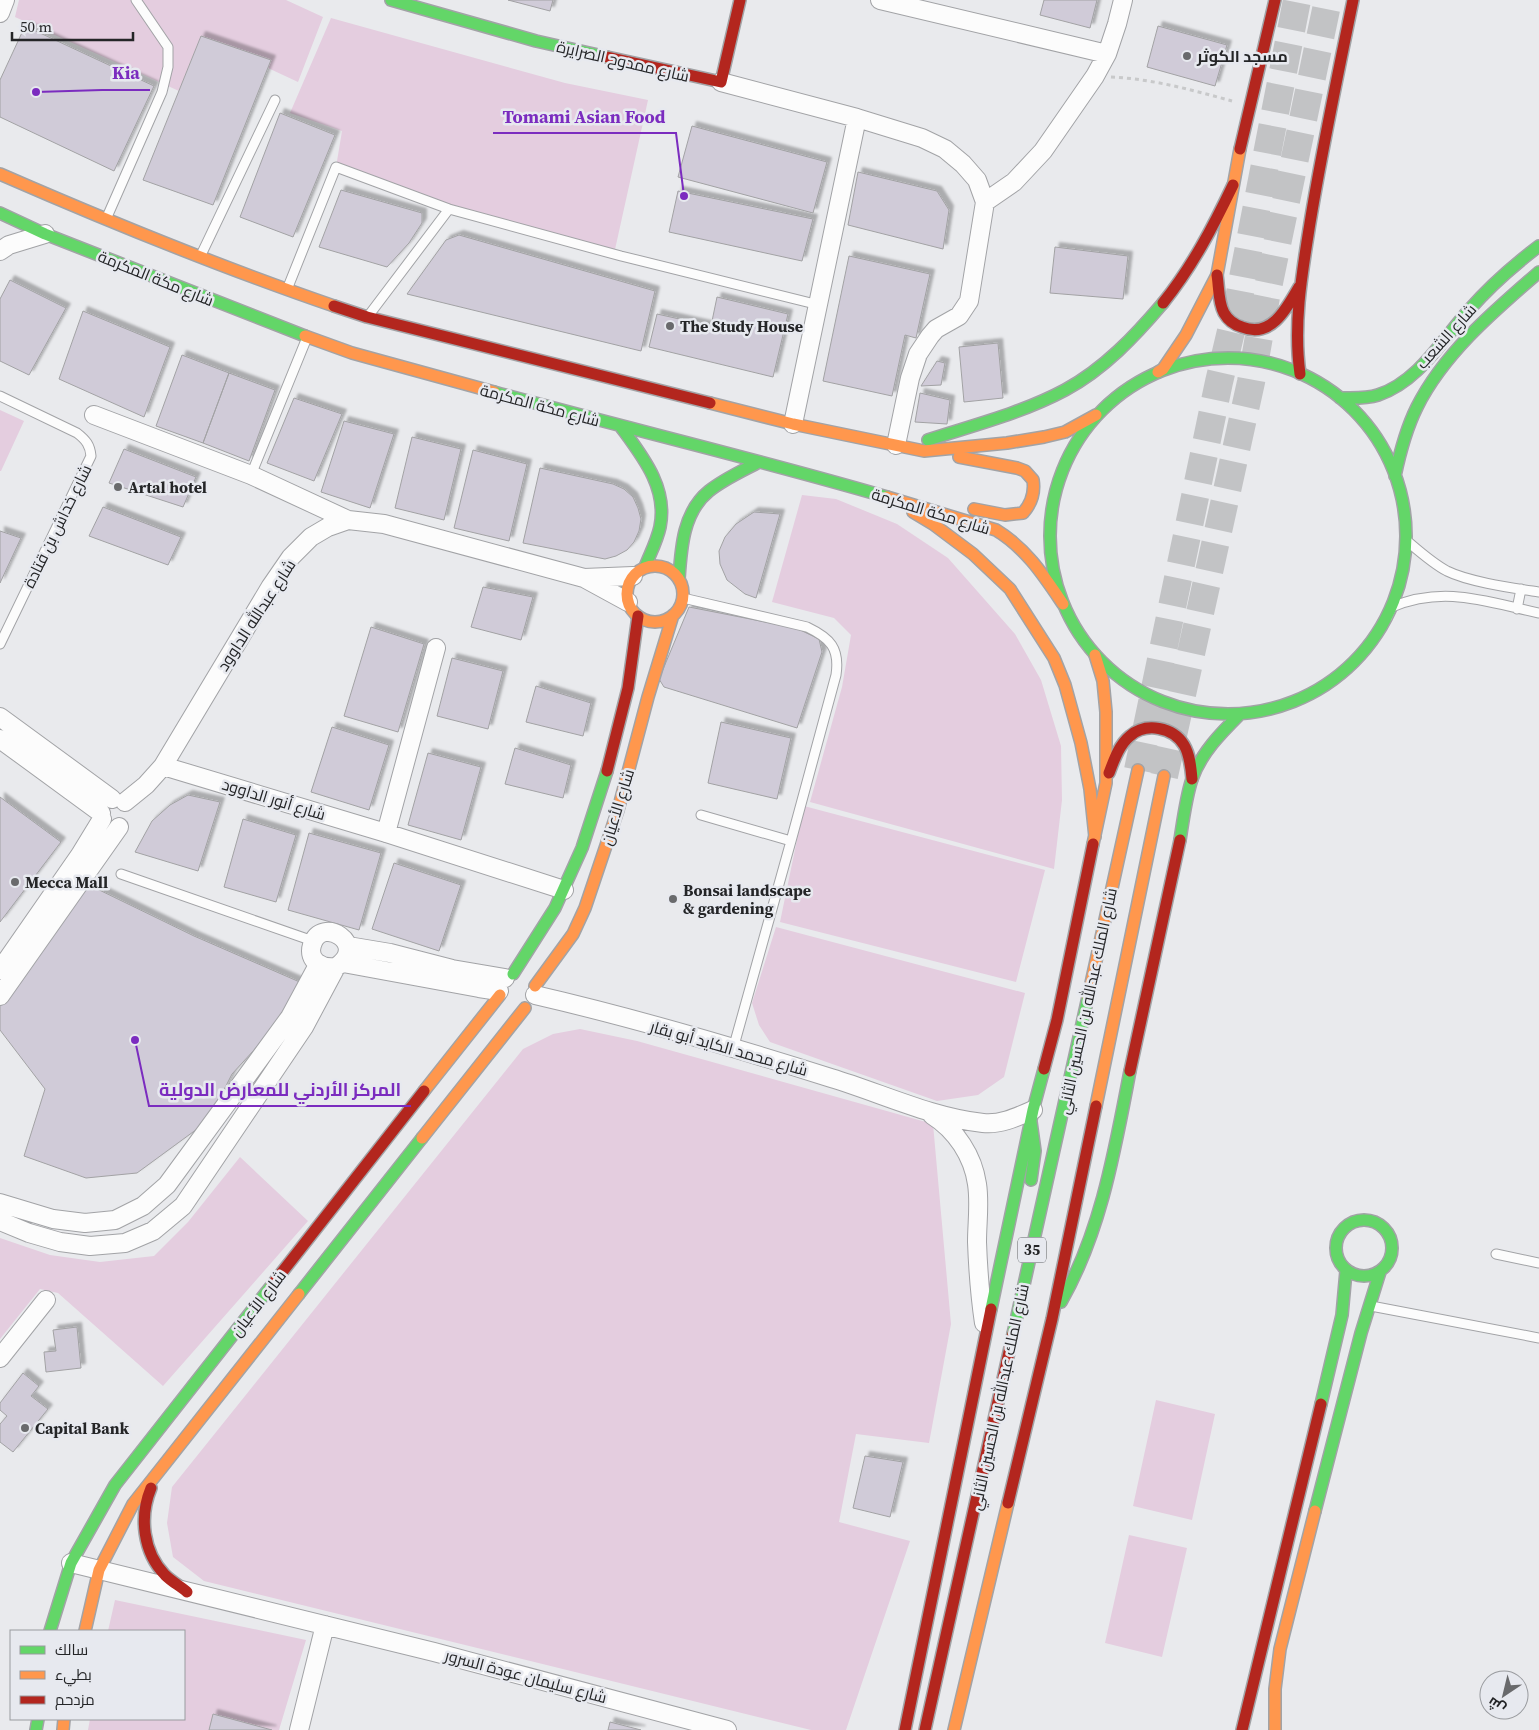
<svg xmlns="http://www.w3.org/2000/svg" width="1539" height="1730" font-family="'Source Serif 4',Cairo,serif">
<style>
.green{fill:#e4cddf}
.building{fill:#d0cbd8;stroke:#a2a2a4;filter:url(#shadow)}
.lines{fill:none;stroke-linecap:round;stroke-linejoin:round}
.highway-tunnel{stroke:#c2c3c5;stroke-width:28;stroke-dasharray:28 14;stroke-linecap:butt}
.lane-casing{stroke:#a2a3a6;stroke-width:11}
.street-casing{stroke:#a2a3a6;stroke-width:20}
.fast-casing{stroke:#a2a3a6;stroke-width:14}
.slow-casing{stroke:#a2a3a6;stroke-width:14}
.jam-casing{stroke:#a2a3a6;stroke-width:14}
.path{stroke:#c8c9ca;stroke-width:3;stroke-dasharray:4 4;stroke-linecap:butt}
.lane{stroke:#fcfcfc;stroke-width:9}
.street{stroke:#fcfcfc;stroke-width:18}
.fast{stroke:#63d668;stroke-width:11}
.slow{stroke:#ff974d;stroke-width:11}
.jam{stroke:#b3261e;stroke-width:11}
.poi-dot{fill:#696a6c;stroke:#e7e9ef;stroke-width:2}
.labels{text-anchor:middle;stroke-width:5;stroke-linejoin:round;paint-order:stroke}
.shield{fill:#e7e9ef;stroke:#5e6063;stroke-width:1}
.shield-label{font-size:15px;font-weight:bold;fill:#242527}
.poi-label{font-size:16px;font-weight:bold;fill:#242527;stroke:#e7e9ef;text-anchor:start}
.street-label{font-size:16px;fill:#242527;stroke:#e7e9ef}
.leader{fill:none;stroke:#7b2cbf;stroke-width:2}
.callout-dot{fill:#7b2cbf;stroke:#e7e9ef;stroke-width:2}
.callout-label{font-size:18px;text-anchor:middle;font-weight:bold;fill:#7b2cbf;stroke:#e7e9ef;stroke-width:5;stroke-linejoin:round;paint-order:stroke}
</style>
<defs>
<filter id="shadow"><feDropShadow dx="4.5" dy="-4.5" stdDeviation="1" flood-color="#0004"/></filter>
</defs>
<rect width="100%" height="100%" fill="#e9eaed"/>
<path class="green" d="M19 0H286L323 17 298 82 201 37 179 91 15 17Z
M331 18 565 83 648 100 614 254 449 209 336 167 342 131 290 113Z
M0 410 24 421 1 471H0Z
M802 495 836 499 897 524 948 558 1015 634 1041 680 1061 746 1062 800 1054 869 810 802 842 687 851 635 834 618 772 602Z
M804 806 1045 870 1016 982 780 922Z
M776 927 1025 993 1004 1077 978 1095 937 1101 770 1042 759 1025 752 1003Z
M580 1029 637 1041 933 1124 951 1324 929 1443 856 1434 839 1522 910 1541 846 1730H811L204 1581 173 1557 167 1523 172 1487 523 1049 553 1034Z
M240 1157 308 1221 163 1386 58 1293 40 1289 0 1339V1238L50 1255 100 1262 154 1256 188 1222Z
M1156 1400 1215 1414 1192 1520 1133 1506Z
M1129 1535 1187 1548 1162 1657 1105 1643Z
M115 1600 306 1640 279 1730H88L90 1719H184V1631H108Z"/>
<path class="building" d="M508 0H553L550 11Z
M1044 0H1097L1090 28 1040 15Z
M25 26 154 86 114 171 0 117V80Z
M1158 26 1227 45 1215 86 1147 67Z
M201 36 271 60 213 205 143 180Z
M280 113 335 135 293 237 240 217Z
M692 126 827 162 813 213 678 177Z
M858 172 937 191 949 210 943 249 848 225Z
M341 190 422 213V223L409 243 387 267 319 247Z
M678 191 813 219 802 261 669 232Z
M459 235 655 291 641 351 407 294 446 240Z
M1055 247 1128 256 1123 299 1050 293Z
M849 256 930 274 916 338 905 335 892 396 823 381Z
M10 280 66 308 29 375 0 361V299Z
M717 297 788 314 773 377 649 347 657 314 711 326Z
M83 311 170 347 144 417 59 379Z
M998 343 1003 398 964 402 959 347Z
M182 355 229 373 203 443 156 426Z
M937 361 945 363 941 385 921 386Z
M229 373 275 390 249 461 203 443Z
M920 393 950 400 947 424 915 422Z
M294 398 342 414 314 481 267 463Z
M344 421 394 434 370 508 321 492Z
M412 437 461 449 444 520 395 508Z
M124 449 196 477 183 507 109 483Z
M473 450 527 464 509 541 454 528Z
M540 468 613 484 624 489 633 497 638 508 641 519 639 531 634 542 627 550 616 556 605 559 523 543Z
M103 507 181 537 168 565 89 536Z
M754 512 780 514 756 598 745 594 727 580 720 564 719 551 725 537 736 524Z
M0 531 21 538 0 583Z
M483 587 533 597 521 640 471 627Z
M689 607 796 628 819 639 822 652 797 728 664 687 659 679Z
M371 627 424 644 398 732 344 716Z
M452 658 503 671 488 729 437 716Z
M536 686 591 703 583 736 526 722Z
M721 722 791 738 777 799 708 783Z
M332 727 389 745 369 810 311 792Z
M515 748 571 765 563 798 505 784Z
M428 753 481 767 461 840 408 825Z
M188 795 220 802 198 871 135 852 152 821 170 805Z
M0 797 61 842 0 922Z
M243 819 296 835 276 902 224 887Z
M309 833 381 853 359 930 288 910Z
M394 863 461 885 439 951 372 929Z
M89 885 194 936 302 983 295 999 254 1050 232 1074 208 1121 137 1173 86 1178 24 1156 45 1089 0 1030V1004Z
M77 1327 81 1368 46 1372 44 1352 56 1351 53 1330Z
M23 1373 39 1386 31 1396 48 1409 13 1452 0 1442V1424L7 1416 0 1410V1403Z
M865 1456 903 1462 890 1517 853 1508Z
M213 1714 272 1730H209Z
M610 1722 641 1730H608Z"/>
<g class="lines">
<path class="highway-tunnel" d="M1138 770 1219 382 1240 293 1297 0
M1164 776 1251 382 1266 297 1328 0"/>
<g class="lane-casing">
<path id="lane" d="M107 217 162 92 168 67V47L136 0
M201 255 275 100
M288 287 336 167 449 209 621 256 819 305
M369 315 449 209
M0 396 77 433C86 440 90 445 91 456L0 644
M251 475 306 340
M1406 540C1419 551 1432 563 1447 571 1469 582 1513 588 1539 592
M683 598 807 627C830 638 840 648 836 675L791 841
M1517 609 1521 589
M1387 618 1392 607C1445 585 1486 602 1539 613
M701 815 791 841 733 1049
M121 874 313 941
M1496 1254 1539 1263
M1371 1306 1539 1338"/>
</g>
<g class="street-casing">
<path id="street" d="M880 0 1107 54
M0 13 5 0
M721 82 857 118 922 138 945 149 963 164 977 180 985 202 969 301 959 316 936 329 930 336 918 354 910 378 896 445
M985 202 1014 182 1043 151 1095 76 1107 54 1117 24 1123 0
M0 251 9 245 45 234
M94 415 251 475 348 520
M793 424 857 118
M584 578 633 576
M0 717 112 799
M0 739 101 813
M163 766 386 833 564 890
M125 802 146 785 163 766 271 586 291 557 311 537 328 527 348 520 384 524 584 578 628 602
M386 833 436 648
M348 946 390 953 452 969 505 978
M343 963 479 988 499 991
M0 970 80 855 102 819
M535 995C635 1018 733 1047 831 1078 881 1093 930 1117 983 1123 1000 1125 1017 1117 1033 1110
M0 996 119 827
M932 1115C956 1130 973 1156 977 1184 980 1203 977 1223 977 1242 978 1269 980 1296 984 1323
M0 1203 53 1219 85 1223 115 1220 143 1206 167 1185 290 1017 318 965
M0 1221 29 1233 60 1242 90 1246 125 1243 153 1231 183 1206 304 1027 336 967C370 945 321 914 312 945 307 961 322 969 336 967
M0 1358 46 1300
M71 1563 434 1652 727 1730
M299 1730 325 1625"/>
</g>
<g class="fast-casing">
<path id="fast" d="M391 0 536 41 607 57
M0 213 45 234 305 336
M1050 536a178 178 0 1 1 356 0a178 178 0 1 1-356 0Z
M494 392C625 428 757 459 887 497
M1340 398C1353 398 1366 399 1378 395 1418 382 1442 340 1469 310 1490 286 1514 265 1539 246
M621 427C643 457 668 488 660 527 657 541 650 554 645 567
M928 440C974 425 1022 413 1065 390 1104 369 1135 336 1163 303
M1395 476C1400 452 1406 429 1417 407 1444 353 1494 311 1539 272
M679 579C681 548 683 512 709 491 724 479 742 471 759 462
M1180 840C1183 821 1186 797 1192 779 1201 753 1221 733 1240 714
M513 974 555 908 582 848 607 771
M1031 1122 1035 1151 1031 1180
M1336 1248a28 28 0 1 1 56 0a28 28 0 1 1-56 0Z
M299 1294 422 1138
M1061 1302C1101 1232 1115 1149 1130 1071
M991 1309 1033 1110 1044 1069
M1013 1334 1088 997
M1321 1404 1342 1315 1346 1271
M1315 1511 1361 1333 1380 1272
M50 1631 71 1563 115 1485 272 1285
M36 1730 38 1719"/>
</g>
<g class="slow-casing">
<path id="slow" d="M0 174C110 222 220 267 334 306
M305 336 352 353 494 392
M1158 372 1163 369 1186 335 1217 275 1240 149
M710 403 793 424 924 451 1007 443 1044 437 1065 432 1096 415
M959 457 1017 468 1025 471 1033 480C1035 493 1032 503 1023 513L1005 515 974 509
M887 497 996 530C1026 548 1044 576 1063 604
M913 512 933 524 973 554 1010 589 1054 658 1065 685 1081 743 1090 789 1095 837
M627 594a28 28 0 1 1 56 0a28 28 0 1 1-56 0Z
M1093 844 1106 783V712L1103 681 1095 655
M535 986 573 934 585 908 618 810 648 697 673 615
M1088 997 1138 770
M424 1091 500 995
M1096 1106 1164 776
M422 1138 525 1008
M85 1631 99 1570 133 1504 299 1294
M63 1730 64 1719
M954 1730 1008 1503
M1275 1730V1689L1280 1649 1315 1511"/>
</g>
<g class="jam-casing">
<path id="jam" d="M607 57 721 82 740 0
M1240 149 1275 0
M1217 275C1219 287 1218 302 1224 313 1228 320 1235 325 1242 327 1271 339 1287 308 1299 287
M1163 303C1192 267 1213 227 1233 185
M334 306 367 317 710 403
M1300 374C1293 324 1302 273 1310 223 1322 149 1338 74 1353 0
M607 771 628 688 638 616
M1109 773C1114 760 1119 745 1130 736 1146 722 1173 727 1184 745 1190 755 1191 768 1192 779
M1044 1069 1057 1020 1093 844
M1130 1071 1180 840
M272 1285 424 1091
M151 1488C139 1517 143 1552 165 1575 172 1582 180 1586 187 1592
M1008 1503 1052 1319 1096 1106
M905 1730 991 1309
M925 1730 1013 1334
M1242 1730 1321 1404"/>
</g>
<path class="path" d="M1111 77C1153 79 1192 90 1232 101"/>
<use href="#lane" class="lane"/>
<use href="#street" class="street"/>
<use href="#fast" class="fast"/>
<use href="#slow" class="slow"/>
<use href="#jam" class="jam"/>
</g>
<g class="poi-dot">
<circle cx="1187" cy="56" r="5"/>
<circle cx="670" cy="326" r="5"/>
<circle cx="118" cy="487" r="5"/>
<circle cx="15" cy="882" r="5"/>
<circle cx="673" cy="899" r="5"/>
<circle cx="25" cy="1428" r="5"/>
</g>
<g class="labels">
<rect class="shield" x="1018" y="1237.5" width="28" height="25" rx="4"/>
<g class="shield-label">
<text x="1032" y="1255">35</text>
</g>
<g class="poi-label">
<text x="1197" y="62">مسجد الكوثر</text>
<text x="680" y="332">The Study House</text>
<text x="128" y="493">Artal hotel</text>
<text x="25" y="888">Mecca Mall</text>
<text x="683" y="896">Bonsai landscape<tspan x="683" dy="18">&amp; gardening</tspan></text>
<text x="35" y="1434">Capital Bank</text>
</g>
<g class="street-label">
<text transform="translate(623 61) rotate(13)" y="6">شارع ممدوح الصرايرة</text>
<text transform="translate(156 278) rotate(22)" y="6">شارع مكة المكرمة</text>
<text transform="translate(1446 336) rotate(-48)" y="6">شارع الشعب</text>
<text transform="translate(540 405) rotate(15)" y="6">شارع مكة المكرمة</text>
<text transform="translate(931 511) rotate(17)" y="6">شارع مكة المكرمة</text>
<text transform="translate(57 526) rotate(-64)" y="6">شارع خداش بن قتادة</text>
<text transform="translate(256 615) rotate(-57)" y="6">شارع عبدالله الداوود</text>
<text transform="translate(274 799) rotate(17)" y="6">شارع أنور الداوود</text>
<text transform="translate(617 807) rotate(-73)" y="6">شارع الأعيان</text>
<text transform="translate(1087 1001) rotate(-78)" y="6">شارع الملك عبدالله بن الحسين الثاني</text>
<text transform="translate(729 1048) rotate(16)" y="6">شارع محمد الكايد أبو بقار</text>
<text transform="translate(258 1303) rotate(-52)" y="6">شارع الأعيان</text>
<text transform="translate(999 1397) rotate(-78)" y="6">شارع الملك عبدالله بن الحسين الثاني</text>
<text transform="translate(526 1676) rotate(15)" y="6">شارع سليمان عودة السرور</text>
</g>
</g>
<path class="leader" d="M36 92L102 90H150M684 196L676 133H493M135 1040L149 1106H411"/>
<g class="callout-dot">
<circle cx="36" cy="92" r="5"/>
<circle cx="684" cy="196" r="5"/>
<circle cx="135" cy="1040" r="5"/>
</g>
<g class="callout-label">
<text x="126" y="79">Kia</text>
<text x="584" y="123">Tomami Asian Food</text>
<text x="280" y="1096">المركز الأردني للمعارض الدولية</text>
</g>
<rect x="10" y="1630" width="175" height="90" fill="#e7e9ef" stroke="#999b9f"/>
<rect x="20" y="1646" width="25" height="8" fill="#63d668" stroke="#999b9f"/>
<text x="55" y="1655" font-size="15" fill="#242527">سالك</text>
<rect x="20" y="1671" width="25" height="8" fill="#ff974d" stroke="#999b9f"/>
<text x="55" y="1680" font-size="15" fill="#242527">بطيء</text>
<rect x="20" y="1696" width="25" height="8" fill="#b3261e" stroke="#999b9f"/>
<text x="55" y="1705" font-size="15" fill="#242527">مزدحم</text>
<g transform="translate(1504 1695) rotate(215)"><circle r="24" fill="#e7e9ef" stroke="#999b9f"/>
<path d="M0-4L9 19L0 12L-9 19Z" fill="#696a6c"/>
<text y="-8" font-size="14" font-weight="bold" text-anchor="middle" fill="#242527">ش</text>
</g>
<path d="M12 32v8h121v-8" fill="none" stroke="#242527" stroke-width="2.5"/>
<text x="20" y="32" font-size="15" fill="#242527" stroke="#e7e9ef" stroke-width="4" paint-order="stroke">50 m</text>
</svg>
